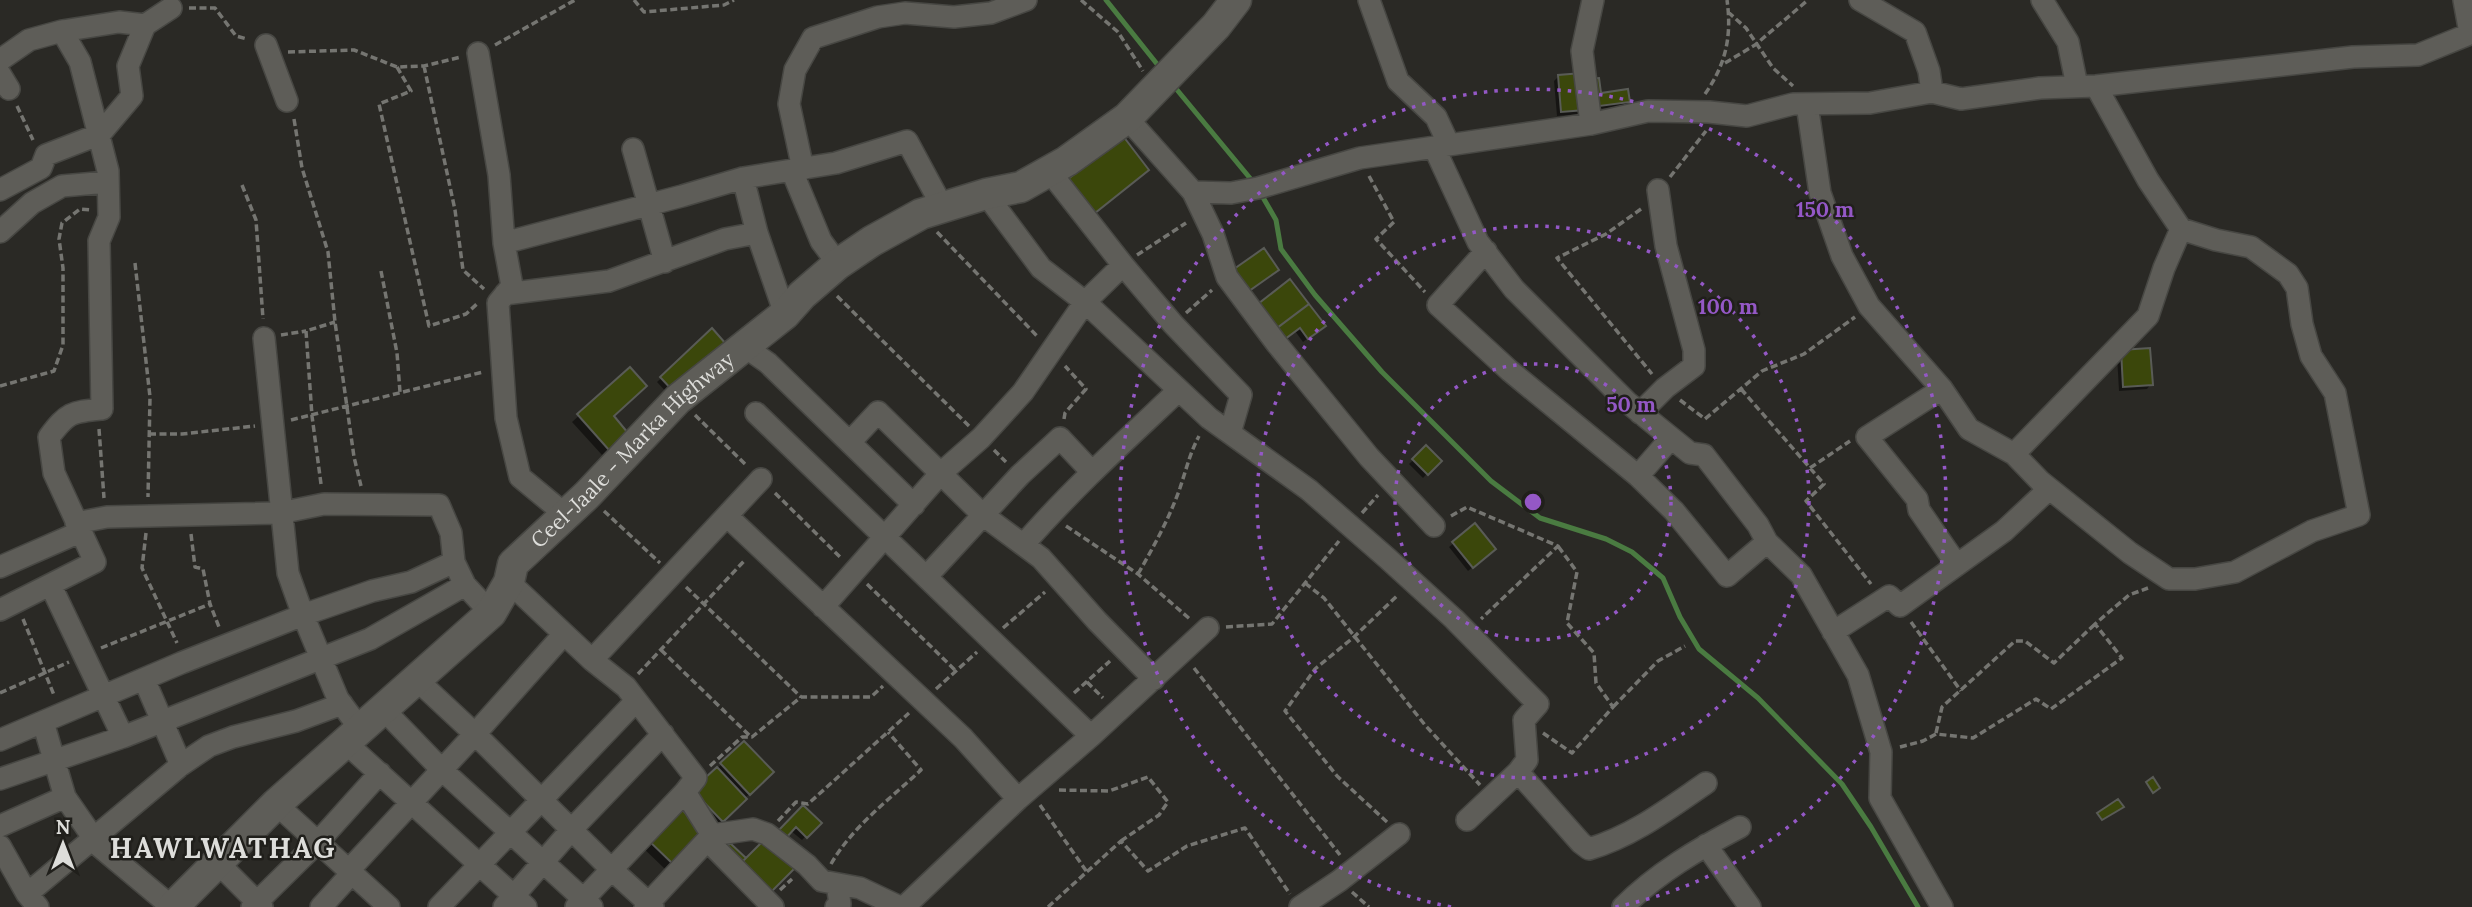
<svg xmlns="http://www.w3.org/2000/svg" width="2472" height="907" font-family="Lora,serif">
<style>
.shadow{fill:#0007}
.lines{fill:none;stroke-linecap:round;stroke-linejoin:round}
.stream{stroke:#4a7b41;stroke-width:5}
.building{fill:#3b470b;stroke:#595b56;stroke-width:2}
.street-casing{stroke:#474743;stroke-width:24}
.secondary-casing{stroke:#474743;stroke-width:33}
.path{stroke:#757571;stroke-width:3.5;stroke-dasharray:7 3.5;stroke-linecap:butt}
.street{stroke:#5e5d58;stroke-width:21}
.secondary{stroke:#5e5d58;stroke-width:30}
.ring{fill:none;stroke:#9458c6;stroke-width:3.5;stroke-dasharray:3.5 7}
.labels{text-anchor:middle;stroke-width:5;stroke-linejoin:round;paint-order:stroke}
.street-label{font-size:21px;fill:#ddddda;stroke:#201f1b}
.district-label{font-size:28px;font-weight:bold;letter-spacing:2px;fill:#ddddda;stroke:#201f1b}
.centre{fill:#9458c6;stroke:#201f1b;stroke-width:3.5}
.ring-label{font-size:21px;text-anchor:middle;font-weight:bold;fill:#9458c6;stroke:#201f1b;stroke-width:5;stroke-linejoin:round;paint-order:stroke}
</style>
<rect width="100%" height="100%" fill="#2a2925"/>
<path class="shadow" d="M1581 75 1579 114 1557 116 1554 81 1558 77Z
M1599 94 1628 102 1624 106 1588 110Z
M1255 309 1319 330 1303 342 1295 331Z
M712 331 669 395 657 382Z
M2121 352 2151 384 2147 389 2119 391 2117 356Z
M629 370 612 417 619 439 602 455 572 422Z
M1426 448 1439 461 1423 478 1409 464Z
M1474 526 1490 553 1468 571 1449 547Z
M744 743 772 772 717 825 689 795Z
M677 807 703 832 666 870 640 845Z
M803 808 819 823 802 840 791 831Z"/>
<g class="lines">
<path class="stream" d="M1106 0 1161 69
M1173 85 1254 183
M1261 194 1276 220 1281 249 1315 295 1382 372 1491 481 1540 518 1606 539 1632 552 1663 578 1680 617 1699 649 1758 698 1842 784 1871 827 1918 907"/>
</g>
<path class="building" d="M1582 73 1585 110 1561 112 1558 75Z
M1599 78 1601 93 1628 89 1630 102 1592 107 1588 79Z
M1123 136 1149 170 1090 217 1063 183Z
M1264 248 1279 270 1249 291 1234 269Z
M1290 279 1309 304 1277 328 1258 304Z
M1309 304 1326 326 1308 339 1300 328 1285 339 1277 328Z
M712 328 726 344 674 392 660 377Z
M2150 348 2153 385 2123 387 2121 350Z
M630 367 647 386 614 416 628 433 609 450 577 414Z
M1426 445 1442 461 1428 475 1412 459Z
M1475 523 1496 549 1473 568 1452 542Z
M744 741 774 772 750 795 720 763Z
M717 767 747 799 723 822 692 790Z
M2153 777 2160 788 2153 793 2146 782Z
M2118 799 2124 807 2102 820 2097 813Z
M677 805 706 832 674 865 646 838Z
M803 805 822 823 807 838 796 827 786 838 778 831Z
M765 839 795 868 769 894 739 865Z
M730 843 746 858 740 864 724 850Z"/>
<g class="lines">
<g class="street-casing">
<path id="street" d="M1369 0 1398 81 1436 117 1449 145
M1860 0 1915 32 1929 71 1932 92
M2042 0 2068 42 2077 86
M2464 0 2470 33
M266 45 287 101
M478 53 499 175 504 243 512 286 498 303 506 418 520 477 566 515
M0 60 29 40 62 31 119 22 145 25
M0 74 9 89
M1807 104 1820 193 1842 256 1869 306 1942 389 1969 429 2014 454 2040 481 2130 553 2169 579H2195L2235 572 2312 531 2359 515 2335 393 2311 356 2302 324 2297 288 2288 274 2251 247 2216 240 2181 229 2148 180 2096 86
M1127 118 1193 192 1213 234 1227 277 1277 344 1369 457 1434 526
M1591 124 1582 51 1593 0
M1434 147 1478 242 1514 289 1627 402 1690 453 1704 455 1758 525 1767 542 1801 575 1858 675 1881 752 1880 798 1942 907
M633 149 665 262
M803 169 789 104 795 70 813 38 878 17 905 13 954 17 991 13 1026 0
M792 171 821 241 838 264
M1050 172 1123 265 1173 324 1241 395 1230 433
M743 178 757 233 785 314
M0 190 41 168 46 155 100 134 132 96 128 66 145 25 171 8
M1193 192 1231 193 1258 188 1360 158 1591 124 1648 111 1709 112 1747 116 1793 104 1870 103 1932 92 1961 99 2040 88 2096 86 2353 57 2418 55 2472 33
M986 194 1041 268 1085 302 1209 418 1309 490 1387 558 1454 619 1538 704 1524 720 1527 760 1518 772 1467 820
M0 232 32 203 62 186 108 182
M504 243 682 196 743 178 836 163 907 141 943 208
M1486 251 1438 305 1510 371 1638 476 1674 511 1727 576 1767 542
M505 294 609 281 725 239 757 233
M264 338 288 573 303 615 338 699 361 730
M745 347 768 363 914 505
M1942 389 1867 437 1917 499 1919 510 1957 565
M756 413 1091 736
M1640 413 1665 388 1694 366V350L1666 246 1658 190
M850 442 878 412 983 515 1041 558 1097 621 1154 679
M2014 454 2148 316 2164 268 2181 229
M1638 476 1671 438
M727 516 963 738 1018 799
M76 523 107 517 280 513 324 504 439 505 451 533 454 562 465 585 491 613
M1024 544C1072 489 1126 440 1179 390
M0 567 80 532
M927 576 1020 475 1060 438 1092 472
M509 582 592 660 626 687 696 778 685 792 712 835 715 848 773 907
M51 586 123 737
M823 607 941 473 981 438 1023 392 1085 302 1123 265
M0 610 95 562 54 473 49 437C68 412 71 412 102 409L99 241 109 217 108 171 80 62 62 31
M1833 632 1889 596 1900 606 2004 531 2049 489
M592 660 761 479
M144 679 181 765
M417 680 475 734 611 869 653 907
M384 710 442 770 592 907
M43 722 65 797 99 846 172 907
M0 740 181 663 303 615 372 591 411 582 454 562
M346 743 526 907
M1518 772 1581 843 1589 849C1633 836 1668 809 1706 783
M0 779 123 737 370 639 465 585
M276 804 389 907
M0 826 65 797
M1706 845 1750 907
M0 846 27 894 38 907
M218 863 262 907
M349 870 475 734 564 634
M27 894 181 765 209 746 233 737 296 721 342 704
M252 907 318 842 380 773
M321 907 352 873
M439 907 636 701
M504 907 571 830 663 734
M576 907 685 792
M645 907 712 835 753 829 767 834 807 865 822 881 860 888 900 907
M836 907 840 904 837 884
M904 907 1018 799 1091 736 1208 628
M1300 907 1339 881 1399 834
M1623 907C1657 873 1698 849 1740 827"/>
</g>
<g class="secondary-casing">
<g id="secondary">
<path id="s1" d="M173 907 276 804 491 613 509 582 513 564 587 495 678 399 785 314 802 295 838 264 872 241 921 214 986 194 1021 187 1067 161 1127 118 1216 26 1236 0"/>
</g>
</g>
<path class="path" d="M634 0 644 12 724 5 734 0
M1081 0 1118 32 1143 71
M189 8H215L236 36 247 39
M1728 12 1746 28 1773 68 1793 86
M495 45 575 0
M288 52 354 50 397 67 424 66 461 57
M1725 63 1755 45 1808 0
M424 66 455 210 463 270 484 289
M397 67 411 91 379 104 429 326 466 314 479 302
M1705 94C1726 64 1732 36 1727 0
M17 106 33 140
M294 119 302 168 328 252 335 322 354 457 361 486
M1369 176 1394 222 1376 239 1425 292
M1670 177 1706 131
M242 185 256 220 263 319
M1641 209 1606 234 1557 258 1652 374
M937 232 1038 337
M1137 255 1186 223
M135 263 150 397 148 497
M381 271 397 353 400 392
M837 296 969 426
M1186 313 1212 290
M281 335 306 331
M0 386 54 371 63 345V268L59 239 62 223 80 209 91 210
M1741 389 1824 484 1806 501 1871 584
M1680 400 1705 419 1762 371 1804 354 1855 317
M695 415 747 466
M1064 419 1065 413 1086 389 1065 366
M291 420 483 372
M99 429 104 498
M149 434H182L255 426
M994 450 1006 462
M1810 468 1850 441
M321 484 312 416 306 331 335 322
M775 493 842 559
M604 511 660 563
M1362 513 1378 495
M1451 516 1467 507 1558 546 1481 619
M1066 526 1138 574 1191 620
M146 533 142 568 177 643
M191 534 195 567 203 569 210 604 219 627
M1138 574C1154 546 1169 519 1180 488 1186 470 1190 453 1199 436
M1305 583 1324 598 1425 725 1480 785
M867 584 956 671
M686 587 801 697
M23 619 54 695
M1911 622 1961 691
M1226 627 1272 624 1339 541
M1003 628 1045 592
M101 648 210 604
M661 650 750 736
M1194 668 1340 855
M638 674 745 560
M1087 682 1103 698
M936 689 977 652
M0 693 69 662
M1074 693 1110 661
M1613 707 1658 661 1685 646
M1543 733 1572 753 1613 707 1596 683 1594 653 1567 623 1577 572 1558 546
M1936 733 1942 707 2015 641H2025L2054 663 2095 624
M1900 747 1923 741 1936 734 1973 738 2036 699 2051 709 2122 658 2095 624 2129 595 2148 588
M710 766 742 737H752L801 697H871L883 686
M1059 790 1109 791 1148 777 1168 802 1159 815 1121 841
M1040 805 1087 872
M778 821 796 802 808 804 909 713
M1387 822 1337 776 1285 711 1315 669 1354 637 1398 595
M831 864C852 827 890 799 921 770L888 732
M780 890 792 879
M1352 892 1369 907
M1048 907 1121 841 1148 871 1187 846 1245 828 1290 894"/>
<use href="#street" class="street"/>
<use href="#secondary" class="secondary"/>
</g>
<g class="ring">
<circle cx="1533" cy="502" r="138"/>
<circle cx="1533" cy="502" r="276"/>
<path d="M1451 907A413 413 0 1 1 1615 907"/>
</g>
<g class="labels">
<g class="street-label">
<text dy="7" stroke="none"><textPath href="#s1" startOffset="653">Ceel-Jaale - Marka Highway</textPath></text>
</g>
<g class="district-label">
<text x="223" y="858">HAWLWATHAG</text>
</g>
</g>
<circle cx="1533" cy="502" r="10" class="centre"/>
<g class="ring-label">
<text x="1825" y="217">150 m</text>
<text x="1728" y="314">100 m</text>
<text x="1631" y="412">50 m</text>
</g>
<g transform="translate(63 844)" stroke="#201f1b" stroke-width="5" paint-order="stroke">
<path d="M0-5L12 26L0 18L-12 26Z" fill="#ddddda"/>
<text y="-10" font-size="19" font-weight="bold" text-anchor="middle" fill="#ddddda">N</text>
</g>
</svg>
